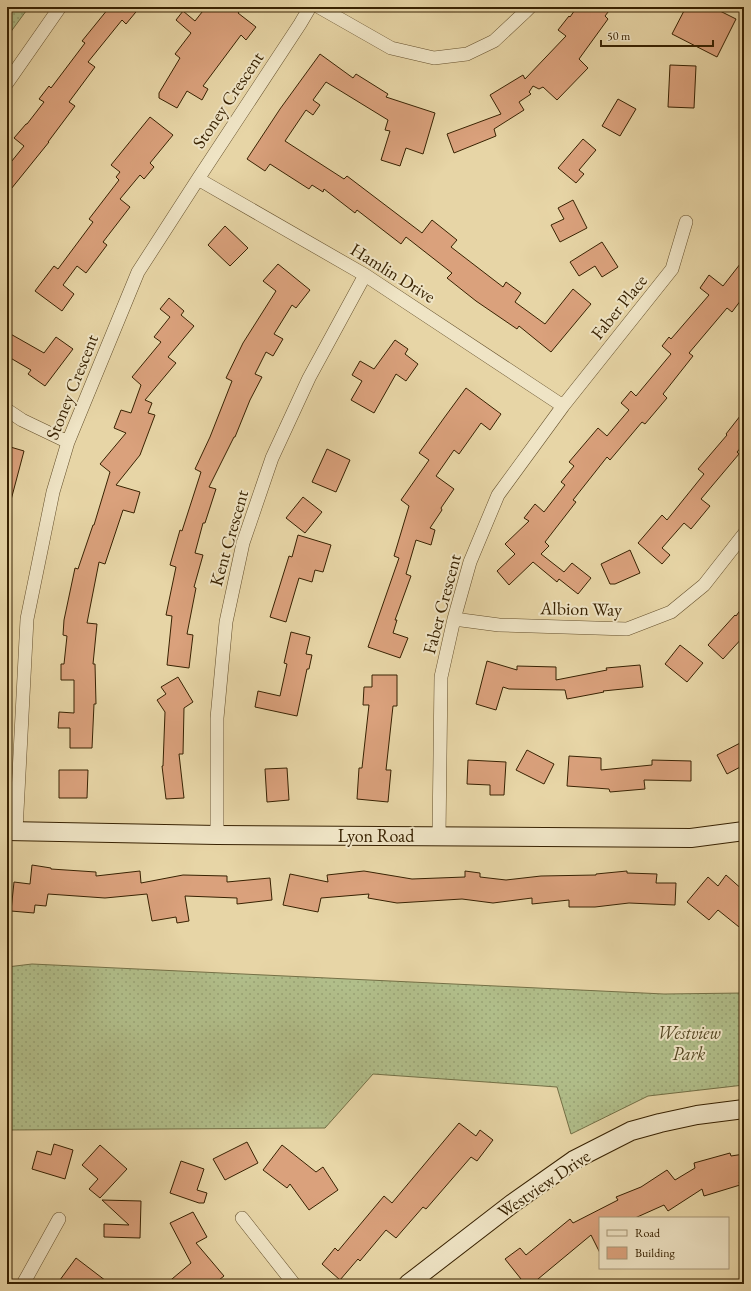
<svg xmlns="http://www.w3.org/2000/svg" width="751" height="1291" font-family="'EB Garamond',serif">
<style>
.grass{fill:url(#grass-dots);stroke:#747046}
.building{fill:#daa17c;stroke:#382202}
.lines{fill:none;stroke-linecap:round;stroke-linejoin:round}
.street-casing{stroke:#644f2b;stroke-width:14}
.secondary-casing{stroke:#382202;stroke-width:20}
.street{stroke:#efe4c5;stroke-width:13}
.secondary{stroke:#efe4c5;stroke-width:18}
.labels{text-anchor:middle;stroke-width:4;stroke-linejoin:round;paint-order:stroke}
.street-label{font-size:18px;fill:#382202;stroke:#efe4c5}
.park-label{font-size:18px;font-style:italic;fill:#564924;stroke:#efe4c5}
</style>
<defs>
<pattern id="grass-dots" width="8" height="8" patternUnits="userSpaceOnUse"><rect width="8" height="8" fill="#b1be8a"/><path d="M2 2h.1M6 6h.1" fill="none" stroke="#99a375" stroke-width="1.8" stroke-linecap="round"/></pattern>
</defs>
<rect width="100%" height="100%" fill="#e7d5a6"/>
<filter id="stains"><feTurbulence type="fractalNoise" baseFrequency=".005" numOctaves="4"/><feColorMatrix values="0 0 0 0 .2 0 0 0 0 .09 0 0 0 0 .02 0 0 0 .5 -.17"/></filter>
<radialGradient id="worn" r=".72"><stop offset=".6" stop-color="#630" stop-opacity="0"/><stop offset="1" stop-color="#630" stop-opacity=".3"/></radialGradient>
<path class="grass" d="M7 7H29L7 37Z
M32 964 664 994 744 993V1085L648 1096 571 1134 557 1087 373 1074 325 1128 7 1130V967Z"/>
<path class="building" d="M105 7H140L126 24 122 20 88 62 95 67 69 102 75 106 48 142H49L7 194V167L24 146 14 138 26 124H27L44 102 39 99 49 86 51 88 85 43 82 41 108 9Z
M206 7H243L238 13 256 27 246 40 241 35 203 86 208 89 202 100 187 91 177 108 159 98V93L180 58 175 54 191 33 176 20 183 11 195 21Z
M577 7H612L605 16 608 19 579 59 588 68 557 100 543 87 539 89 533 86 529 92 531 94 519 102 524 110 494 129 496 136 454 153 447 134 501 114 490 95 523 75 525 79 566 36 558 30 569 16 570 17Z
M686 7H712L736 19 717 57 672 34Z
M320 54 353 78 356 74 388 94 386 97 435 113 423 154 406 148 400 166 381 160 390 131 385 130 388 120 326 82 313 100 320 105 313 115 306 110 285 141 344 179 347 176 422 233 432 220 457 240 451 247 503 287 506 282 521 293 515 302 545 324 573 289 591 304 551 352 519 326 517 329 476 301 447 278 452 273 406 237 401 244 357 210 355 213 324 189 323 192 312 185 309 189 270 164 265 171 247 159 280 109Z
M670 65 696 66 694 108 668 107Z
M618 99 636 109 620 136 602 126Z
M150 117 173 135 150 163 154 167 144 179 140 175 120 199 130 207 103 242 107 245 86 273 77 266 63 285 74 294 62 311 35 291 54 266 58 269 93 222 89 219 119 180 116 177 120 172 111 165Z
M583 139 596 150 579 170 584 174 576 183 558 168Z
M573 200 587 228 560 242 551 225 564 219 558 208Z
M225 226 248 248 230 266 208 245Z
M602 242 618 267 602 277 595 266 579 276 570 262Z
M744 259V296L732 312 727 308 689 353 693 356 663 394 667 398 645 424 642 422 610 460 607 457 573 500 576 502 545 542 549 546 541 554 564 572 572 563 591 578 578 594 559 579 557 582 533 562 509 585 497 571 515 554 505 544 529 521 524 518 535 504 544 512 565 485 561 482 574 466 569 462 598 428 607 436 629 410 621 403 631 391 636 396 671 354 662 346 669 337 671 339 709 295 700 288 709 275 723 286Z
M278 264 310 290 296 308 292 305 274 334 283 339 273 356 266 352 255 374 262 377 250 400 235 437H234L209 487 216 489 205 523H203L195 553 203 555 194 587 196 588 187 634 193 635 189 668 167 665 172 616 166 615 176 567 170 565 180 530 182 531 201 472 195 469 210 437 232 381 226 378 243 343 276 291 263 281Z
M169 298 184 311 181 315 194 326 168 357 176 363 145 400 152 403 148 413 155 415 140 455 116 485 140 492 134 513 123 510 105 564 99 562 87 623 97 624 93 664H95L96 704H94L92 748H70V728H58L59 712 74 713V680H61V664H64L67 636 63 635 64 620 75 568 78 569 93 525H94L110 472 100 464 126 433 114 428 121 410 131 413 141 385 132 377 161 342 154 337 170 317 160 309Z
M7 332 44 353 56 337 73 349 45 386 28 374 31 370 7 356Z
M395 340 408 349 405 354 418 364 406 381 396 374 374 413 351 400 362 381 352 375 360 361 374 369Z
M466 388 501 414 490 430 481 423 459 454 454 450 436 476 454 489 441 508 442 510 430 528 435 530 431 545 416 540 406 574 411 576 395 620H397L393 633 408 638 400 658 368 647 399 558 394 556 409 506 401 500 429 460 419 453 444 418Z
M744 411V444L737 452 739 454 701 499 710 506 691 529 684 523 662 548 670 555 662 564 638 543 662 515 667 520 704 474 698 469 727 435 726 434Z
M7 446 24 451 11 500H7Z
M327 449 350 460 336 492 312 482Z
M303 497 322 512 305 533 286 518Z
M298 535 331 545 323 572 315 570 312 582 299 578 286 622 270 617 289 556 292 557Z
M630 550 640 573 615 584H610L601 564Z
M744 605V636L723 659 708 645 735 615 736 616Z
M291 632 310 637 306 654 312 655 309 669H307L297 716 255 707 258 691 280 696 287 664 284 663Z
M680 645 703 663 687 682 665 664Z
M487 661 517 670V666L556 667V680L607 670 606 668 640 665 643 687 603 691 604 692 567 699 565 690 509 689 503 687 496 710 476 704Z
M372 675H397V706H393L386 770H391L388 802 357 799 359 768H362L369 705H363L364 687H372Z
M178 677 193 702 184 708 183 754H179L184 798 166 799 162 766H163L165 712 157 700 166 694 161 687Z
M744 741V765L727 774 717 755Z
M527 750 554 764 544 784 516 770Z
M569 756 601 758V770L652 765V760L691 761V781L644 780 645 789 610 792 609 789 567 786Z
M468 760 506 762 504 795H490V785L467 784Z
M287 768 289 800 267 802 265 769Z
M59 770H88L87 798H59Z
M32 865 51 868V869L96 872V876L140 871 141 883 183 875 227 876V882L270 878 272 900 237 904V898L185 896 189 921 177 923 176 917 152 921 147 894 105 898 48 894 46 906 35 905 34 913 11 911 14 882 30 884Z
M364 871 412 879 465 877V871L480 873V877L506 880 541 876 596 875V874L627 871V873L657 874 656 883H676L675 905 629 903 595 907H569V900L532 904V898L493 903 462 899 397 903 368 898 369 894 321 898 318 912 283 905 290 874 328 882 327 875Z
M726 875 744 891V931L718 910 709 920 687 902 708 877 718 886Z
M459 1123 476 1136 480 1130 493 1140 477 1161 471 1157 426 1209 423 1207 396 1238 386 1230 360 1261 358 1259 340 1280 322 1264 335 1248 338 1251 384 1196 392 1203Z
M247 1142 258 1163 225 1180 213 1159Z
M54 1144 73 1150 65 1179 32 1169 37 1151 51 1155Z
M100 1145 127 1169 100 1198 89 1189 98 1179 82 1165Z
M282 1145 316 1172 323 1167 338 1190 309 1210 290 1184 287 1188 263 1170Z
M730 1153 731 1156 744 1154V1181L739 1182 740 1185 704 1196 702 1189 668 1211 664 1205 635 1218H600V1253L591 1235 532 1284H525L505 1259 520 1248 526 1255 570 1219 573 1223 618 1200 616 1197 641 1187 667 1170 675 1180 695 1168 694 1163Z
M181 1161 204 1169 197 1190 207 1193 204 1203H199L170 1193Z
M102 1200 141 1201 140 1238 104 1237V1224L129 1225Z
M193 1212 207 1237 196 1243 224 1276 214 1284H166L191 1263 170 1223Z
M76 1258 110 1284H57Z"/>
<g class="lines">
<g class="street-casing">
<path id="street" d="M319 7 391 48 434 58 467 54 494 41 525 12 530 7
M7 83 60 7
M198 179 365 275 563 406
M7 410 22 420 68 442
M454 619 499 625 627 629 671 612 704 585 744 534
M16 831 27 619 53 492 68 442 138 272 198 179 300 24 310 7
M217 835V718L226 622 243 543 272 458 309 378 365 275
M439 836 441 677 454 619 470 562 498 495 563 406 672 269 686 222
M242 1218 294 1284
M23 1284 59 1219"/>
</g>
<g class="secondary-casing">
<path id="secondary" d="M7 831 217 835 691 838 744 831
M408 1284 513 1203 574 1160 631 1131 660 1123 697 1115 744 1109"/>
</g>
<use href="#street" class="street"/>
<use href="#secondary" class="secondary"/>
</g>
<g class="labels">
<g class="street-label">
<text transform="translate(228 100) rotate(-56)" y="6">Stoney Crescent</text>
<text transform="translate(393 273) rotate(32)" y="6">Hamlin Drive</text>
<text transform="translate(619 307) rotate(-51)" y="6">Faber Place</text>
<text transform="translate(72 387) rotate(-68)" y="6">Stoney Crescent</text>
<text transform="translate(229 538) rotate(-74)" y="6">Kent Crescent</text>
<text transform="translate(442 604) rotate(-75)" y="6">Faber Crescent</text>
<text transform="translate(581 609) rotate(1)" y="6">Albion Way</text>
<text x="376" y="842">Lyon Road</text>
<text transform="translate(544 1184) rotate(-34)" y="6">Westview Drive</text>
</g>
<g class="park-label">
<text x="689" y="1039">Westview<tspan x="689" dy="21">Park</tspan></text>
</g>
</g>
<rect width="751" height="1291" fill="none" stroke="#e7d5a6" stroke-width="24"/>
<rect x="8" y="8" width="735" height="1275" fill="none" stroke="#382202" stroke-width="2"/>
<rect x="12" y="12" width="727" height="1267" fill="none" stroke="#382202"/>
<rect x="599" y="1217" width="130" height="52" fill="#efe4c5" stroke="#a69677"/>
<rect x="607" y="1230" width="20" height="6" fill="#efe4c5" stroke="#a69677"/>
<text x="635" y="1237" font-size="12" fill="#382202">Road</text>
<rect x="607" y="1247" width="20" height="12" fill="#daa17c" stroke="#a69677"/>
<text x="635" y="1257" font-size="12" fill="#382202">Building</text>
<path d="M601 40v6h112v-6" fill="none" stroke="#382202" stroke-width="2"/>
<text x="607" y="40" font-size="12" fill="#382202" stroke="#efe4c5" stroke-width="3" paint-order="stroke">50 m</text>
<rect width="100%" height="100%" filter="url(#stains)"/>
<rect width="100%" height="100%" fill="url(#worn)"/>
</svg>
